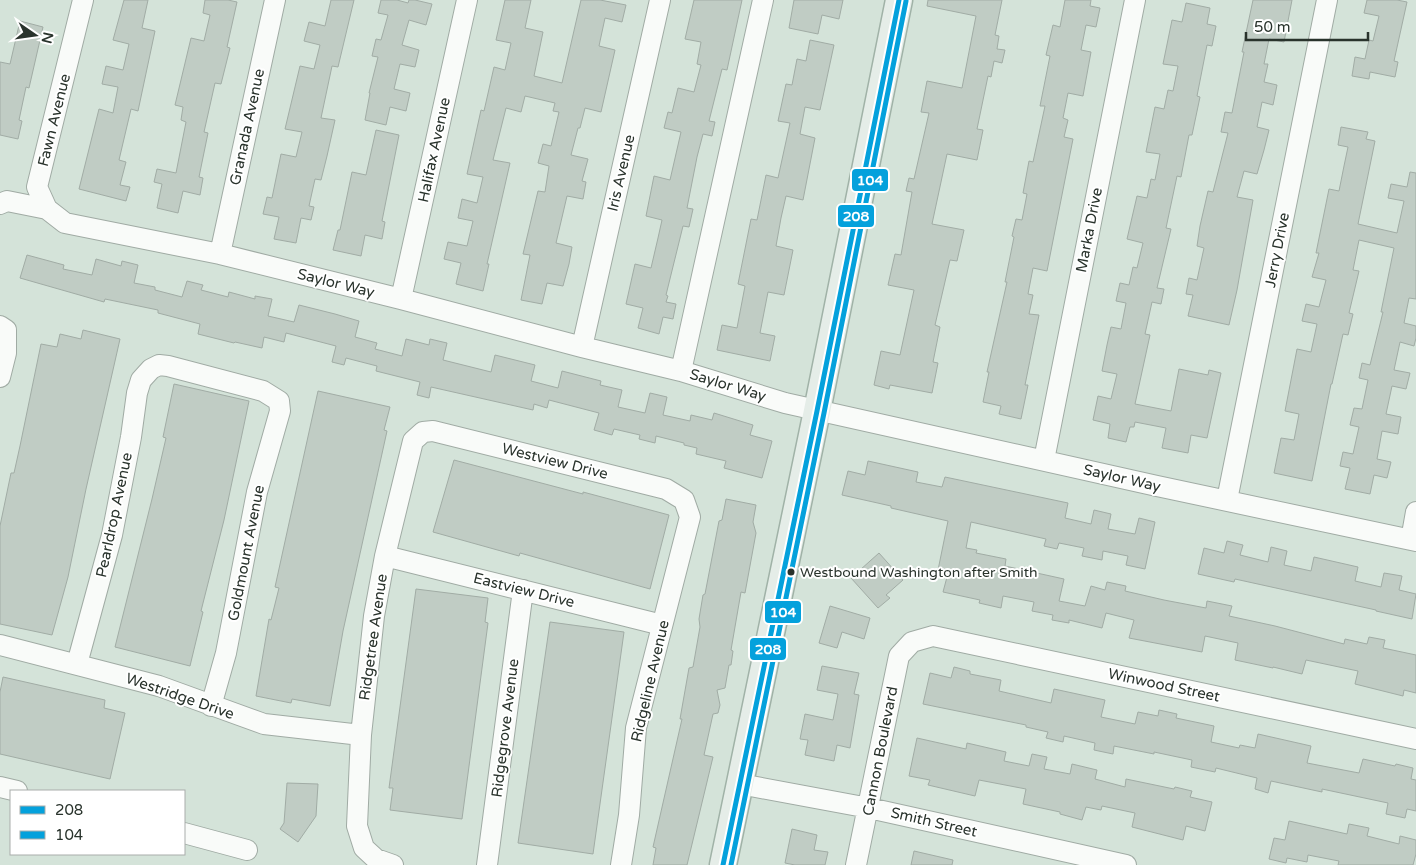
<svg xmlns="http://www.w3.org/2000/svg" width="1416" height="865" font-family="'Varela Round',sans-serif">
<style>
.building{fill:#c0ccc4;stroke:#a1aca5}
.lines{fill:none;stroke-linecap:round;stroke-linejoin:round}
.minor-casing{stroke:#a0aba4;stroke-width:22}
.major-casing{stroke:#a0b2a7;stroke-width:29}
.minor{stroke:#f9fbf9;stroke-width:20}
.major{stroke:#e5ede8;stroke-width:26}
.bus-1-casing{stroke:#fff;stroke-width:9}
.bus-2-casing{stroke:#fff;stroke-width:9}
.bus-1{stroke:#04a1dc;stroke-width:5}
.bus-2{stroke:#04a1dc;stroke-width:5}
.bus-dot{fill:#29332c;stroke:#fff;stroke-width:2}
.labels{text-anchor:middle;stroke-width:4;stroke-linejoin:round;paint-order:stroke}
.bus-label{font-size:14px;fill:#29332c;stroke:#fff;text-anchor:start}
.street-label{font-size:15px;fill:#29332c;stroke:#fff}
.line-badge{stroke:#fff;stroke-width:2}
.badge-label{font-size:14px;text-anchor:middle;font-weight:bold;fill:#fff}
</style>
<rect width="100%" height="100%" fill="#d4e3d9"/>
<path class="building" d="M124 0H148L142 28 155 31 138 111 131 109 119 160 126 162 120 185 130 187 126 201 79 189 99 109 113 113 118 87 102 84 106 66 123 70 129 44 113 40Z
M205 0H228L237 2 227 47 230 48 221 84 215 83 204 132 208 133 199 177 203 178 200 195 183 191 178 213 157 208 162 184 154 182 157 169 176 173 186 122 181 120 183 107 175 105 191 38 204 41 210 15 203 13Z
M331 0H354L338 67 332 66 321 118 335 120 327 156 321 180 315 179 309 206 314 207 311 220 301 218 296 243 274 239 279 217 263 214 267 197 272 198 281 154 296 157 302 132 285 129 300 66 314 69 320 45 304 41 309 22 325 26Z
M381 0H397L408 3 409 0H415L432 4 426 25 409 20 402 45 419 50 415 67 400 64 394 89 410 93 406 111 390 107 386 125 365 120 370 93H369L378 57 372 56 376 39 381 40 388 15 378 13Z
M505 0H531L525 28 543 32 534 76 562 83 581 0H600L626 5 622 22 605 18 599 46 615 50 601 112 585 108 580 128H578L571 155 588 159 582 181 586 182 583 199 567 196 556 243 572 247 569 264 563 286 547 283 542 304 521 300 530 255 523 254 538 191 545 192 549 166 538 163 543 144 551 146 559 112 553 111 555 103 525 96 521 112 506 108 493 160 510 163 487 264H489L483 291 456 284 461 263 444 259 448 242 467 246 473 221 458 218 462 199 477 203 483 177 467 174 481 110 484 111 494 67 505 70 511 43 496 40Z
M694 0H742L727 70 722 69 709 121 715 122 712 136 703 134 697 157 687 208 693 209 689 227 683 226 666 295 668 296 666 302 676 304 673 319 663 317 659 334 638 328 643 308 626 304 635 264 651 268 658 238 662 220 646 216 654 176 670 180 681 132 664 128 668 112 672 113 678 88 694 92 701 65 697 64 701 42 685 39Z
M794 0H843L839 19 822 15 818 34 789 28Z
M928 0H1002L995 35 999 36 997 49 1005 50 1002 63 994 61 991 77 988 76 977 129 983 130 977 160 947 154 932 224 964 230 957 261 950 260 935 325 940 327 933 362 938 363 932 393 890 385 889 389 874 385 881 351 900 355 914 290 888 285 895 254 901 255 912 192 906 191 909 178 914 179 929 113 921 112 927 81 962 88 976 16 927 6Z
M1065 0H1091L1090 6 1100 8 1096 27 1086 25 1081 50 1091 52 1083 96 1068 93 1063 118 1068 120 1064 137 1073 139 1047 271 1033 268 1028 294 1033 295 1029 314 1039 315 1025 385H1028L1021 419 999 414 1001 406 983 402 989 372H987L1007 282H1005L1014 237 1012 236 1016 219 1022 220 1027 194 1023 193 1029 161 1033 162 1045 106H1040L1050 56 1046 55 1053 25 1060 27Z
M1253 0H1292L1284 42 1269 39 1264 64H1268L1264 82 1277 85 1273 105 1262 102 1257 127 1269 130 1264 150 1257 174 1244 171 1237 197 1253 200 1237 290 1229 325 1188 316 1193 295 1186 294 1189 278 1197 280 1204 248 1197 246 1200 226 1208 191 1213 192 1228 133 1221 132 1225 112 1232 113 1244 52H1242Z
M1367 0H1397L1407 2 1394 61 1398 62 1395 77 1370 72 1369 79 1352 76 1355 57 1365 59 1369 40 1373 41 1379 16 1364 13Z
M1186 3 1210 8 1207 24 1216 26 1212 46 1207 45 1197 96 1200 97 1192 135H1189L1181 177 1177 176 1166 228 1171 229 1157 288 1164 289 1161 304 1152 302 1145 334 1150 335 1135 404 1171 411 1179 369 1208 375 1209 370 1221 373 1207 438 1191 435 1188 453 1162 448 1166 428 1135 422 1134 427H1130L1126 442 1108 438 1110 424 1093 420 1098 396 1111 399 1117 374 1102 371 1107 345 1111 327 1121 329 1126 303 1116 301 1120 283 1129 285 1133 267 1137 268 1143 243 1127 239 1137 196 1147 198 1151 179 1155 180 1160 154 1146 152 1155 107 1164 109 1168 90 1173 91 1178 66 1163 64 1172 20 1182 22Z
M20 21 43 27 29 88 26 87 19 120 22 121 18 139 0 135V62L10 64Z
M810 40 834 45 820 110 805 107 800 134 815 138 803 200 786 196 781 218 776 246 793 250 784 295 768 292 760 333 775 336 770 361 717 350 722 325 737 328 745 286 738 284 751 219 757 220 766 175 778 178 790 123 778 121 786 84 792 85 797 59 806 61Z
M1341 127 1368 132 1366 139 1375 141 1358 224 1397 233 1404 201 1388 198 1391 184 1407 187 1410 172 1416 173V299L1409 298 1404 323 1416 326V338L1414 346 1400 342 1394 370 1410 373 1406 389 1392 386 1386 414 1401 417 1398 434 1382 431 1377 459 1391 462 1387 478 1374 475 1370 494 1345 489 1350 468 1340 466 1343 452 1353 454 1359 427 1350 425 1354 408 1362 409 1368 380 1359 378 1362 363 1370 365 1383 312H1381L1394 248 1359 240 1353 270 1359 271 1349 313 1353 314 1348 335 1343 334 1332 384H1331L1312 481 1274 473 1281 438 1294 440 1299 414 1285 411 1297 349 1311 352 1317 324 1302 321 1306 304 1319 307 1326 280 1312 277 1319 253H1316L1329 189 1339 191 1344 166 1348 147 1338 145Z
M376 130 399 135 382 221 385 222 382 239 365 235 361 256 333 250 338 230H340L352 172 366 175Z
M27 255 64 265 63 269 92 275 96 259 121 266 122 261 138 265 134 283 155 287V290L182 297 187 281 203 285 201 290 228 297 229 292 255 299V296L272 299 268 316 294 322 299 305 335 314 359 321 355 337 377 343 375 349 402 356 406 339 429 345 430 339 447 343 443 360 491 372 495 355 535 365 531 381 558 388 562 371 601 381 600 385 622 390 618 407 645 413 650 393 667 397 663 415 690 421 691 415 712 420 714 413 753 425 750 435 772 441 762 478 724 468 726 461 696 454 697 448 684 445V443L656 436 655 443 639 439 640 435 614 429 612 435 594 430 599 413 549 400 547 408 534 404 533 410 431 387 429 398 417 395 420 382 376 371 377 366 346 358 344 365 332 362 336 346 286 333 284 342 264 337 262 348 235 342 234 343 198 334 200 324 158 313V310L105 299 104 302 20 278Z
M83 330 120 339 86 489 68 577 52 635 0 624V526L11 473H14L20 446 41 344 57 347 60 334 81 339Z
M174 384 249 401 224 520 201 611 203 612 190 666 115 647 152 499 166 438 163 437Z
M318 391 390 407 384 430 387 431 343 631 330 706 292 699 291 703 256 696 269 619 271 620 279 588 275 587Z
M454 460 583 494V492L669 515 650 589 520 553 519 556 433 532Z
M868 461 918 472 916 482 942 487 945 477 1068 503 1065 518 1091 524 1094 510 1111 514 1108 529 1135 534 1139 518 1155 522 1145 569 1126 565 1128 556 1103 551 1102 560 1082 556 1084 548 1059 543 1057 549 1044 546 1046 539 971 522 966 548 977 550 976 553 1006 559 1005 566 1064 579 1059 601 1085 606 1091 586 1105 590 1107 582 1126 586 1125 591 1164 600 1206 608 1207 601 1232 606 1229 616 1275 626 1344 644 1345 639 1367 644 1369 637 1385 640 1383 648 1416 655V693L1404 690 1403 696 1355 684 1358 671 1306 660 1302 674 1273 667V668L1235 660 1238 643 1205 636 1202 652 1129 638 1134 620 1106 613 1102 628 1069 620V623L1052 620 1053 615 1032 611 1034 602 1003 596 1001 608 979 603 980 600 943 592 947 577 937 575 948 521 891 508V506L842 495 848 471 865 475Z
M726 499 756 505 753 522 756 533 745 593 741 592 731 650 733 651 731 665H729L725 688 717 690 720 705 718 713 713 714 704 755 713 757 687 865H653L656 848 653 847 682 719H680L689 668 693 667 700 627 699 619 703 595 705 594 719 521 722 520Z
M1227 541 1243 545 1240 555 1268 562 1271 547 1287 551 1284 565 1311 571 1314 557 1358 567 1355 581 1381 587 1384 573 1402 576 1399 590 1416 594 1412 619 1376 611V610L1235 579 1234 582 1198 574 1204 548 1224 553Z
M879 553 903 580 886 595 890 598 878 608 851 578Z
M416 589 488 598 485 622 488 623 462 819 390 810 393 788H389Z
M830 606 870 618 864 639 842 632 837 648 819 643Z
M550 622 624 632 593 854 518 843Z
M822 666 859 673 854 694 859 695 850 748 837 745 834 761 805 755 808 740 800 739 805 714 833 720 838 694 817 690Z
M954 667 970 671V674L1001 680 999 691 1051 703 1054 689 1105 700 1101 717 1135 724 1138 712 1158 716 1159 710 1177 714 1176 718 1214 726 1211 742 1239 748 1240 745 1255 748 1258 734 1311 746 1307 763 1359 773 1363 759 1395 766 1396 764 1413 768 1411 779 1416 780V811L1407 809 1405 818 1386 814 1388 803 1322 789V792L1271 781 1268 793 1255 789 1257 778 1216 768 1215 772 1191 767 1192 760 1154 752V754L1114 746 1113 754 1094 750 1095 743 1064 736 1063 742 1046 738 1048 732 1026 727V725L923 704 930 673 951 678Z
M3 677 105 700 104 708 125 713 110 779 0 754V692Z
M917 738 966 749 967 743 1006 752 1004 761 1029 766 1032 754 1047 757 1044 769 1070 774 1072 764 1097 770 1095 779 1125 787 1126 779 1174 789 1175 787 1192 791 1190 797 1212 802 1205 831 1186 826 1183 840 1132 827 1135 813 1102 806 1101 810 1086 807 1082 820 1060 814V812L1023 804 1026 789 979 780 975 796 928 785 930 780 909 776Z
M287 783 318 784 316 816 298 842 280 829 284 823Z
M1289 821 1347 834 1349 824 1369 828 1367 836 1399 844 1400 836 1416 840V854L1413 865H1338L1339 861 1308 855 1307 862 1287 858 1286 863 1269 859 1274 838 1285 840Z
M792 829 817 835 814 850 828 852 825 865H795L785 863Z
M914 851 953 860 952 865H911Z"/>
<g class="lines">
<g class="minor-casing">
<path id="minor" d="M0 204 7 201 47 209 65 223 220 254 401 299 582 347 681 371 785 403 1157 486 1416 541
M47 209 37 187 83 0
M220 254 275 0
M401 299 467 0
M0 326 6 330V353L0 377
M582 347 660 0
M681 371 763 0
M1044 460 1135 0
M1227 500 1327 0
M1411 540 1416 512
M385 556 662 625
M0 645 159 686 264 724 361 735
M77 664 112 535 131 437 137 393 141 380 151 369 159 365 168 366 263 391 279 401 280 411 257 492 226 653 211 706
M740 784 869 808 1126 865
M0 787 17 791
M184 833 247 850
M393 865 376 859 364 848 357 826 361 735 374 616 385 556 413 441 423 432 433 431 666 489 684 500 690 517 636 728 629 815 621 865
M487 865 523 590
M856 865 899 656 912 642 933 636 1416 739"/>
</g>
<g class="major-casing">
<path id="major" d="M723 865 817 411 899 0"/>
</g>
<use href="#minor" class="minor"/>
<use href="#major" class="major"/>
<g class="bus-1-casing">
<path id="bus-1" d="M723 865 817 411 899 0"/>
</g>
<g class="bus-2-casing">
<path id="bus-2" d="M731 865 824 413 906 1"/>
</g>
<use href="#bus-1" class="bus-1"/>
<use href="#bus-2" class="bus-2"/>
</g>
<circle class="bus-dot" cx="791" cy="572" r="4.5"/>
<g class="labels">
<g class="bus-label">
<text x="800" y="577">Westbound Washington after Smith</text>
</g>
<g class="street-label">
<text transform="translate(54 120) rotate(-76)" y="5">Fawn Avenue</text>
<text transform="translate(247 127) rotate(-78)" y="5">Granada Avenue</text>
<text transform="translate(434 150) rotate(-78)" y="5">Halifax Avenue</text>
<text transform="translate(621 173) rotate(-77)" y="5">Iris Avenue</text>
<text transform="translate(1089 230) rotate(-79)" y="5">Marka Drive</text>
<text transform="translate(1277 250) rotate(-79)" y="5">Jerry Drive</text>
<text transform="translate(336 283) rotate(14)" y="5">Saylor Way</text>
<text transform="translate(728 385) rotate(17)" y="5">Saylor Way</text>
<text transform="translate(555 461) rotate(14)" y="5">Westview Drive</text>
<text transform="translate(1122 478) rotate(13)" y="5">Saylor Way</text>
<text transform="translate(114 515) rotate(-78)" y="5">Pearldrop Avenue</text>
<text transform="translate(246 553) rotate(-79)" y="5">Goldmount Avenue</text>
<text transform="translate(524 590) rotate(14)" y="5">Eastview Drive</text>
<text transform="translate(373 637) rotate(-82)" y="5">Ridgetree Avenue</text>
<text transform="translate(650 681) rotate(-77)" y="5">Ridgeline Avenue</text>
<text transform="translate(1164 685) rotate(12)" y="5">Winwood Street</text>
<text transform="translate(180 696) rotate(19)" y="5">Westridge Drive</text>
<text transform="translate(505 728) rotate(-83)" y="5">Ridgegrove Avenue</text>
<text transform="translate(880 751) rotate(-79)" y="5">Cannon Boulevard</text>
<text transform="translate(934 822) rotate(13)" y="5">Smith Street</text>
</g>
</g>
<g class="line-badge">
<rect x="851" y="168" width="38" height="24" rx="5" fill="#04a1dc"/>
<rect x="837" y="204" width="38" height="24" rx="5" fill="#04a1dc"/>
<rect x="764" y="600" width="38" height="24" rx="5" fill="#04a1dc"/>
<rect x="749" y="637" width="38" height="24" rx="5" fill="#04a1dc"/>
</g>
<g class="badge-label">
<text x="870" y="185">104</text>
<text x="856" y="221">208</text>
<text x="783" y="617">104</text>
<text x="768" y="654">208</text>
</g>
<rect x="10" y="790" width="175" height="65" fill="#ffffff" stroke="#a9adab"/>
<rect x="20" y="806" width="25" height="8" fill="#04a1dc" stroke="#a9adab"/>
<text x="55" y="815" font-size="15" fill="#29332c">208</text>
<rect x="20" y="831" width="25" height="8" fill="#04a1dc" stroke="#a9adab"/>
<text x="55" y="840" font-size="15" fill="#29332c">104</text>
<g transform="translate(35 35) rotate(103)" stroke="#ffffff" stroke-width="4" paint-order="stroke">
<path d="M0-4L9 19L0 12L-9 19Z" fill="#29332c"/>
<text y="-8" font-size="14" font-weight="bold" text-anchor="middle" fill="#29332c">N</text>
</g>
<path d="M1246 32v8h122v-8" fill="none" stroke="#29332c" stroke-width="2.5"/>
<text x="1254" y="32" font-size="15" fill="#29332c" stroke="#ffffff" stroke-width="4" paint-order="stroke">50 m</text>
</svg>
